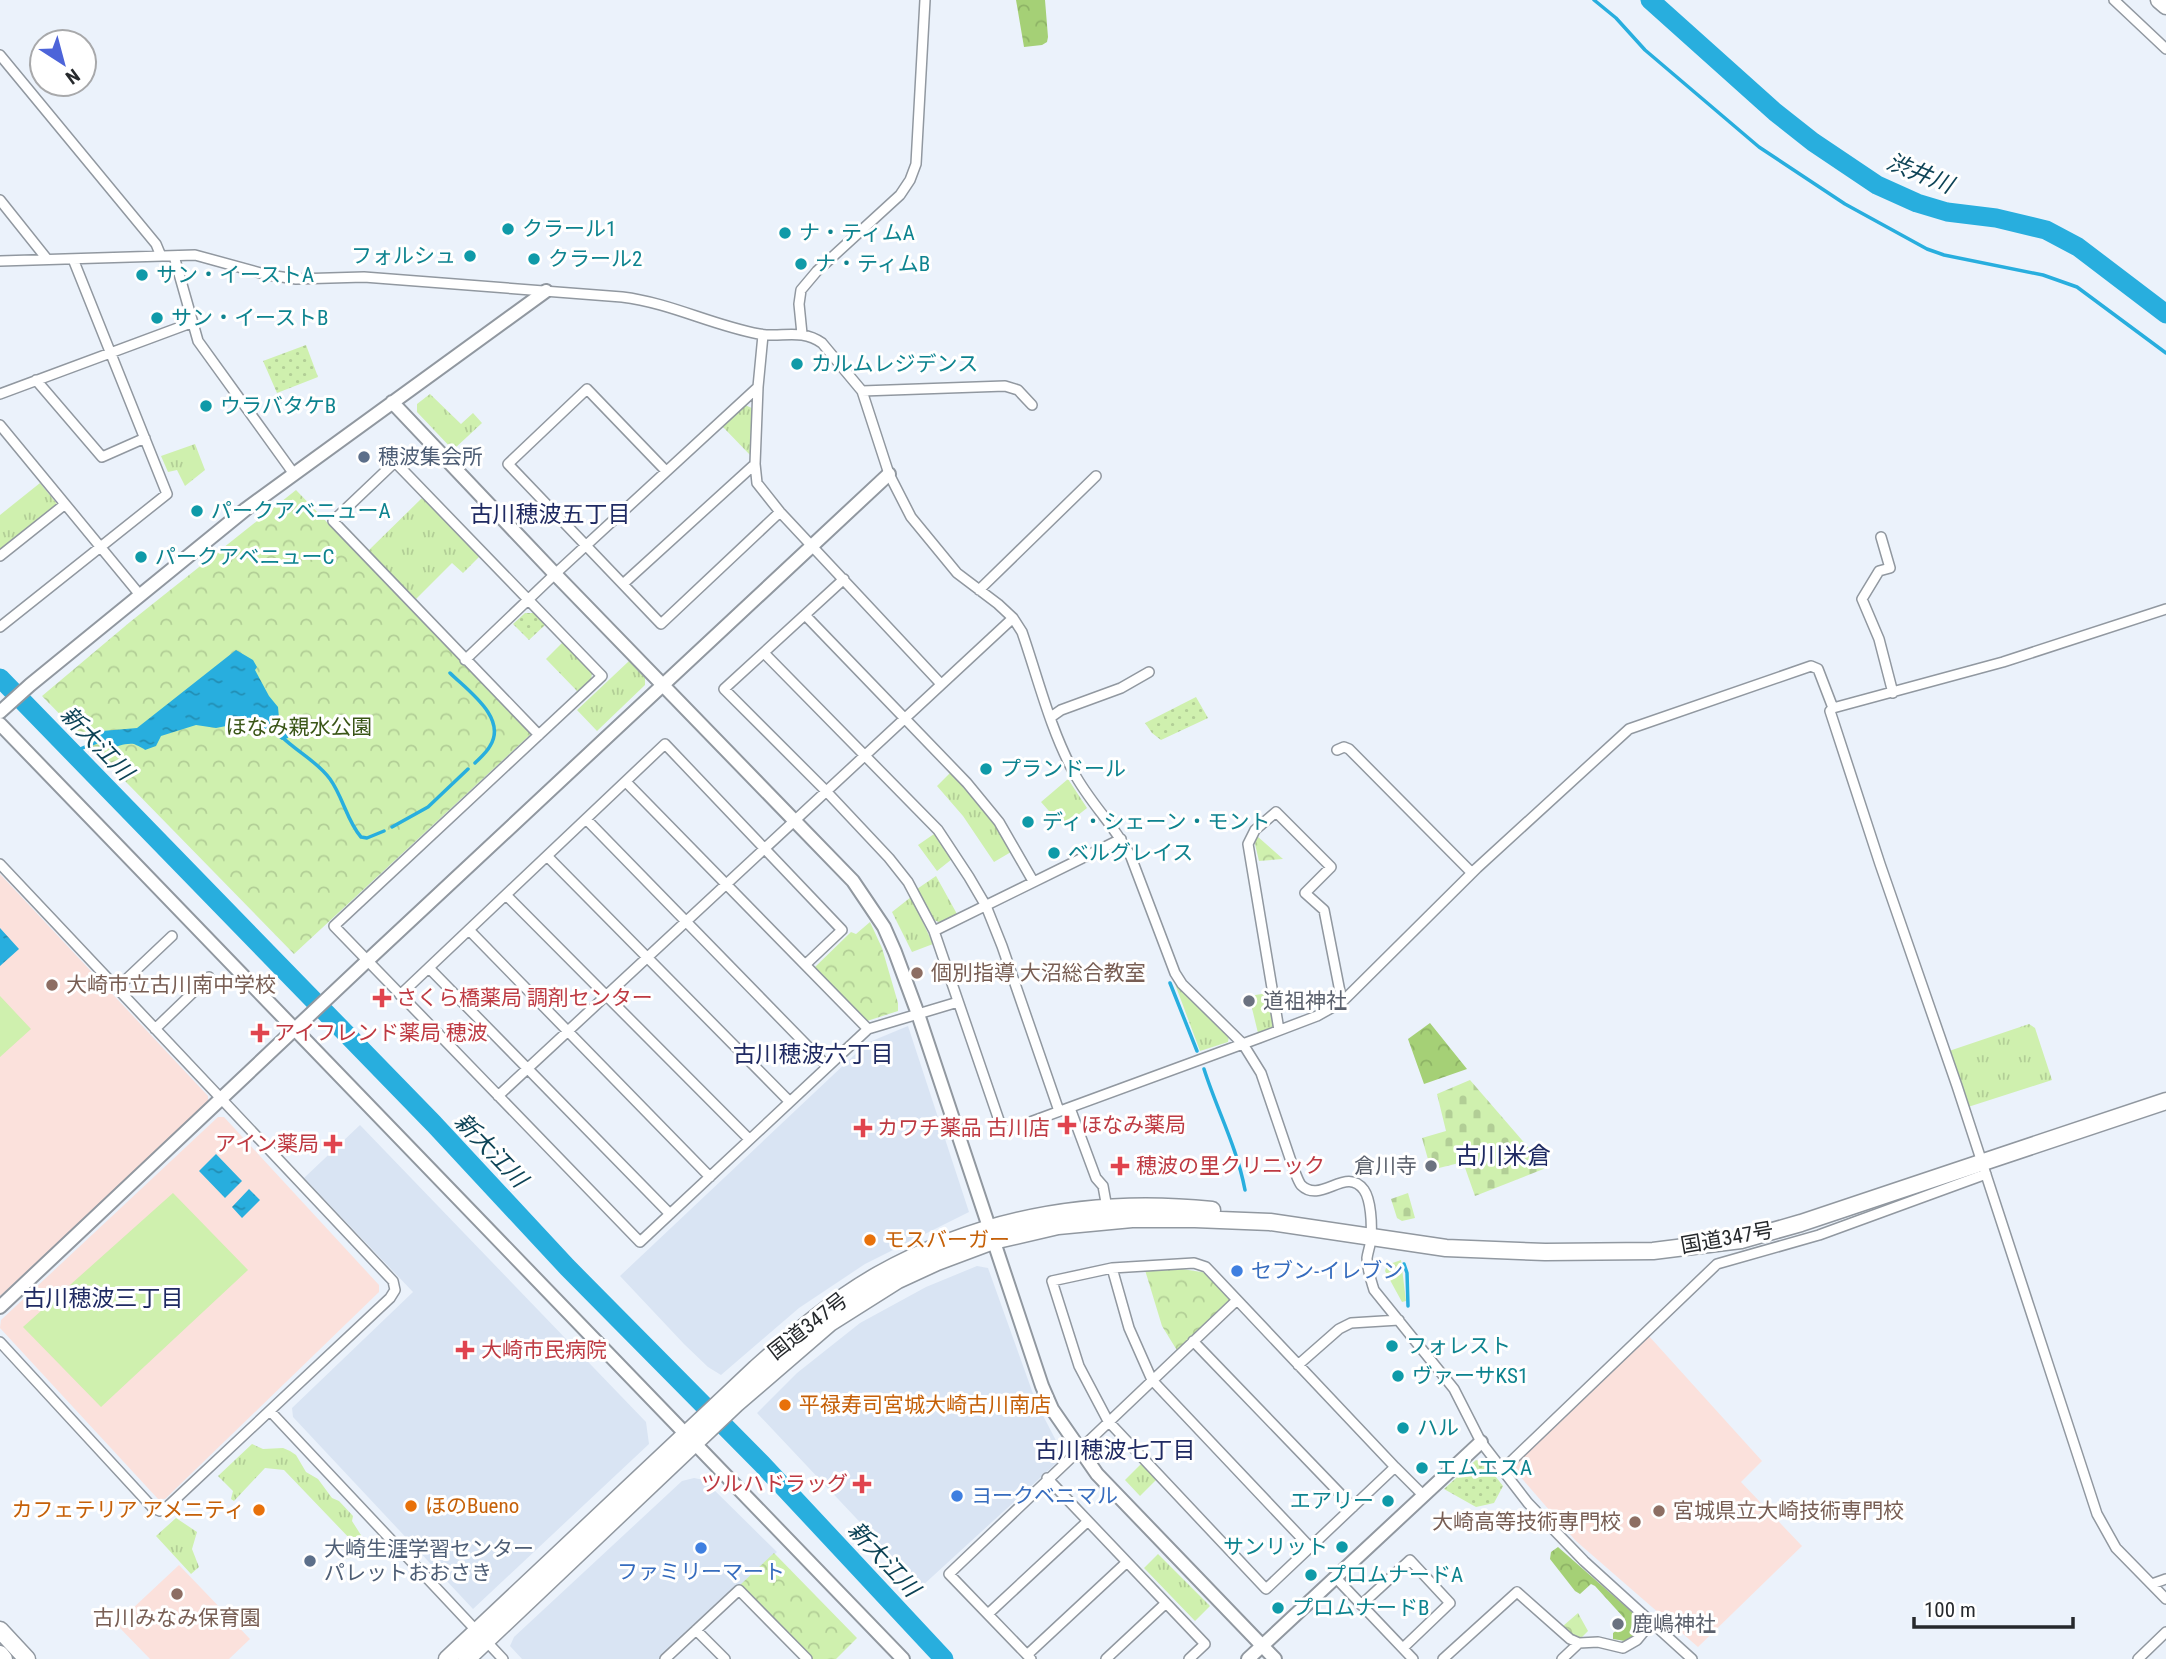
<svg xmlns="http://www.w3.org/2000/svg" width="2166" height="1659" font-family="'Roboto Condensed','Noto Sans JP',sans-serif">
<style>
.built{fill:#d9e4f3}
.education{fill:#fbe1dc}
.grass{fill:url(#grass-tufts)}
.forest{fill:url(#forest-crowns)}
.cemetery{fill:url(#cemetery-stones)}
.park{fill:url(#park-crowns)}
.garden{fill:url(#garden-dots)}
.pitch{fill:#cff0ae}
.water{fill:url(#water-ripples)}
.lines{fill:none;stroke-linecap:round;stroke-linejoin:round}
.stream{stroke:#28aede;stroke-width:3.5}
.river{stroke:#28aede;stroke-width:19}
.street-casing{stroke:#9198a0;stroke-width:12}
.secondary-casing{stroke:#9198a0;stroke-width:16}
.highway-casing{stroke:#9198a0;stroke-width:19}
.street{stroke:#fff;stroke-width:9}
.secondary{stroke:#fff;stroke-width:12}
.highway{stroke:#fff;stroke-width:16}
.culture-dot{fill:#0f9aa8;stroke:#fff;stroke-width:2.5}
.service-dot{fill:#5c6f8a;stroke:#fff;stroke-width:2.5}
.education-dot{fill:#8d6e63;stroke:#fff;stroke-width:2.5}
.health-dot{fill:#e0444e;stroke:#fff;stroke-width:2.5}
.worship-dot{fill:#6b7280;stroke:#fff;stroke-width:2.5}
.food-dot{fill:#e8710a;stroke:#fff;stroke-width:2.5}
.shop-dot{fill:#3f7fe0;stroke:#fff;stroke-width:2.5}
.labels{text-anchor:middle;stroke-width:6;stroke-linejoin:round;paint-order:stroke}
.culture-label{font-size:21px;fill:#0d838f;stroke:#fff;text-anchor:start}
.service-label{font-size:21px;fill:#4e5e75;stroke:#fff;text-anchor:start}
.park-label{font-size:21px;fill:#3a5617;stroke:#fff}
.education-label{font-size:21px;fill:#785e54;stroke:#fff;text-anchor:start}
.health-label{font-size:21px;fill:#be3a42;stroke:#fff;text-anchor:start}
.worship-label{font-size:21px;fill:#5b616d;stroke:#fff;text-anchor:start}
.street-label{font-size:21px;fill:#26292c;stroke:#fff}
.food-label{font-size:21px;fill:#c56008;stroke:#fff;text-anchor:start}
.shop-label{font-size:21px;fill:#366cbe;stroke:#fff;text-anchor:start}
.water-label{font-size:23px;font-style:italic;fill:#0d4356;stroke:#fff}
.neighbourhood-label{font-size:23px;fill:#1f2a62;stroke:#fff}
.quarter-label{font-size:24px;fill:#1f2a62;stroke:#fff}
</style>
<defs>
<pattern id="grass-tufts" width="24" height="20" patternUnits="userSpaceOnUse" patternTransform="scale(1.75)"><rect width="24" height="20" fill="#cff0ae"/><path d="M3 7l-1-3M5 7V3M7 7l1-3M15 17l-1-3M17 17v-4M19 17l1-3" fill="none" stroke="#b2ce96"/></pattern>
<pattern id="forest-crowns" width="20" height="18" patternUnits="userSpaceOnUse" patternTransform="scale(1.75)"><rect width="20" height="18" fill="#a5d076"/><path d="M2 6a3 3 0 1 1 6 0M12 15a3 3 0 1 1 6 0" fill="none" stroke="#8eb366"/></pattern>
<pattern id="cemetery-stones" width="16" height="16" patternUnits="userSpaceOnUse" patternTransform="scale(1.75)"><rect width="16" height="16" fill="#cff0ae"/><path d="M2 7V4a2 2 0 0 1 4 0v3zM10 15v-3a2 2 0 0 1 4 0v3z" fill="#b2ce96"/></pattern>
<pattern id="park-crowns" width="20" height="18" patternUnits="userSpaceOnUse" patternTransform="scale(1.75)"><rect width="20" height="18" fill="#cff0ae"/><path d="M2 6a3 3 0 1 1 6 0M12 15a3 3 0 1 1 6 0" fill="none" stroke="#b2ce96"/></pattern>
<pattern id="garden-dots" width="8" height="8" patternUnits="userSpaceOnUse" patternTransform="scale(1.75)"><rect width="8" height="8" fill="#cff0ae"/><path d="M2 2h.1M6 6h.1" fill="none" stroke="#b2ce96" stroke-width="1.8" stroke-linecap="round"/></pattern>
<pattern id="water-ripples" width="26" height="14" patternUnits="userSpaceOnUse" patternTransform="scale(1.75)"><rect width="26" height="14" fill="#28aede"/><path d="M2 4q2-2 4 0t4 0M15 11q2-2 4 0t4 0" fill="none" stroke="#228eb4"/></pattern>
</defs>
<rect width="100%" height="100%" fill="#ebf2fb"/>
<path class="built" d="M908 1026 969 1212 865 1264 799 1308 721 1375 708 1367 684 1344 620 1276 867 1043Z
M360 1125 646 1422 649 1444 473 1609 293 1417 292 1408 413 1292 304 1178Z
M977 1266 988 1268 1036 1402 1064 1456 921 1587 757 1413 797 1373 860 1323 926 1287Z
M694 1478 704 1480 777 1552 660 1659H522L510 1646 514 1637 682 1481Z"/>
<path class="education" d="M0 874 208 1096V1104L0 1296Z
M218 1117H224L379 1285V1292L165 1499H158L0 1328 1 1320Z
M1648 1335 1762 1461 1741 1482 1802 1546 1698 1647 1576 1541 1512 1467Z
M179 1565 250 1639 229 1659H150L116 1624Z"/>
<path class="grass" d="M430 394 461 424 473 413 482 423 453 450 417 412V404Z
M745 405 754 409 751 456 722 426Z
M195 444 205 470 185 486 177 470 168 472 161 456Z
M40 483 57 504 0 550V515Z
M422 498 480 556 463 573 452 563 416 599 368 551Z
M563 642 592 673 591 680 578 692 546 659Z
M629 661 645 678V685L597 731 577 710Z
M951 772 992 820 1011 852 994 862 963 816 937 786Z
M1068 779 1087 808 1063 827 1041 802Z
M934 834 952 859 937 871 918 845Z
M936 876 957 914 941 923 934 920 917 889Z
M911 897 933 944 912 952 892 912Z
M1175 984 1229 1036 1228 1042 1200 1051Z
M1268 993 1273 1028 1258 1033 1249 996Z
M2029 1024 2035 1028 2052 1080 1968 1107 1949 1051Z
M1401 1260 1406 1301 1402 1302 1385 1271 1387 1265Z
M252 1444 263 1449 283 1448 290 1451 296 1455 306 1472 318 1479 332 1498 339 1501 353 1516 352 1521 366 1543 362 1554 345 1559V1550L353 1542 284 1470 265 1468 234 1501 231 1499 233 1491 218 1476Z
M1142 1463 1157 1479 1140 1496 1125 1480Z
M176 1518 197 1532 192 1549 199 1567 191 1574 156 1536Z
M1158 1554 1210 1606 1195 1621 1144 1568Z"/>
<path class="forest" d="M1016 0H1045L1048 37 1047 42 1042 45 1024 47Z
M1430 1023 1467 1069 1424 1084 1408 1039Z
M1558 1547 1641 1620 1644 1625 1635 1635 1625 1641 1613 1639V1633L1625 1624V1619L1595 1586 1591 1584 1580 1594 1575 1591 1550 1559 1551 1552Z"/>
<path class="cemetery" d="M1470 1080 1546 1168 1475 1196 1463 1162 1431 1170 1422 1138 1446 1131 1437 1094Z
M1408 1193 1415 1218 1402 1221 1397 1218 1391 1199Z"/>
<path class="park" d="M296 490 531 734 294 954 42 696 130 622Z
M1257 836 1283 859 1259 861 1255 844Z
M870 922 882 948 898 1003V1011L867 1021 815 967 851 932 856 934Z
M1182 1269 1208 1273 1229 1294V1304L1178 1352 1162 1326 1145 1270Z
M774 1553 857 1638 836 1659H812L740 1585Z
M1578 1613 1588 1631 1581 1638H1573L1563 1626Z"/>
<path class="garden" d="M306 345 318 377 277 393 263 361Z
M525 613H534L545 625 529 640 513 624Z
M1196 697 1208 718 1161 740 1152 733 1145 723Z
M1476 1460 1485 1463 1503 1486 1494 1503 1476 1507 1444 1489Z"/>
<path class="pitch" d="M0 996 31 1029 0 1057Z
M173 1193 248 1270 101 1407 23 1327Z"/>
<path class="water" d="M236 650 253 660 257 667 255 670 269 696 278 707 279 718 290 733 288 738 282 740 252 721 216 728 196 725 161 736 156 746 145 750C145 749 136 745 134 744 117 742 109 757 98 736L102 731 137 728Z
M0 928 19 949 0 966Z
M216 1154 242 1181 225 1198 199 1171Z
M249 1189 260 1200 242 1218 232 1207Z"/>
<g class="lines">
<path class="stream" d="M1594 0 1616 18 1645 50 1759 147 1845 204 1927 249 1944 255 2043 275 2077 287 2166 353
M450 673C467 690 508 718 490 746 487 752 480 758 475 763
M281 736C297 752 317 761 330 779 343 797 347 821 361 837L367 838 384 831
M73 752 104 739
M392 827 428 807 468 769
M1170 983 1197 1051
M1204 1069C1217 1110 1237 1147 1245 1190
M1404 1264 1407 1273 1408 1306"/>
<path class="river" d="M1650 0 1775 112 1813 142 1877 185 1917 203 1947 212 1996 218 2046 230 2078 247 2166 314
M0 678 434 1124 567 1267 762 1464 944 1659"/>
<g class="street-casing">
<path id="street" d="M2114 0 2166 49
M0 55 156 244 161 256
M0 200 47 259
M174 256 198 341 294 474
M0 261 195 255 268 275 296 279 364 277 622 297C671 303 711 325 759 334 781 338 801 328 822 343L862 391 889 474 911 517 957 573 998 604 1013 618 1022 632C1038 678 1050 729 1074 773 1090 803 1115 826 1131 857L1175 973 1182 984 1243 1044 1261 1073 1294 1170C1296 1174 1298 1181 1301 1185 1321 1205 1346 1165 1364 1190 1371 1200 1372 1224 1371 1237 1371 1244 1368 1251 1367 1258 1367 1269 1371 1280 1374 1290L1454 1389 1481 1442 1528 1503 1584 1561 1692 1659
M802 334 799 304 801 290 817 271 900 195 910 180 916 164 925 0
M763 335 758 387 755 464 757 483 780 512 941 684
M36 380 102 457 145 438
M862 391 1005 386 1018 390 1032 405
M0 394 191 323
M0 425 140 595
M666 471 587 389 508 464 661 624 780 512
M1881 537 1890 568 1879 571 1862 599 1879 639 1893 693
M0 556 64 505
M844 579 724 689 826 791 889 858 908 882 934 931 1003 1132 1259 1038 1317 1016 1342 1002 1477 868 1629 729 1811 666 1818 669 1833 708 2003 662 2166 609
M623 584 755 464
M979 590 1096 476
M805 615 967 783 999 822 1033 881
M0 627 167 494 73 259
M764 653 938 830 969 877 986 906 1002 946 1059 1111
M465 660 555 574 758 387
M1833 708 1830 711 1880 864 1957 1086 2097 1514 2116 1548 2166 1599
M1051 717 1061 710 1121 688 1149 672
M539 735 333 521 395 462 602 676C512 760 423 843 334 926L640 1242 868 1029 958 1002
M1337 750 1344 747 1349 749 1472 873
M626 782 868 1029
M586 819 826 1065
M547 856 789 1101
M0 864 393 1281 395 1290 390 1298 166 1508 160 1511 153 1508 0 1342
M506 895 749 1139
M469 930 710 1177
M934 931 1121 839
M429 968 670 1214
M117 988 172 936
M400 995 665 744 842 930 805 965
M155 1029 209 977
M1279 1030 1248 844 1255 830 1276 812 1331 867 1305 893 1324 910 1342 1002
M498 1096 1013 618
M1070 1108 1096 1178 1103 1186 1107 1208
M1194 1263 1206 1267 1395 1467 1266 1589 1108 1421 1079 1366 1052 1281 1112 1268Z
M1112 1268 1129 1328 1152 1380 1310 1547
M1193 1341 1353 1507
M1298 1365 1339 1329 1351 1323 1399 1320
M270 1411 503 1659
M1395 1467 1422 1494
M1501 1471 1717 1264 1819 1235 1986 1174
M1047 1478 1205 1644 1189 1659
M1335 1577 1413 1659
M2152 1584 2166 1579
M1361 1605 1410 1560 1450 1603 1403 1648
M988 1614 1088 1521
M696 1630 725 1659
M1027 1655 1127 1562
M665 1659 739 1590 807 1659
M1031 1659 949 1574 1236 1301
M1106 1659 1166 1603
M1443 1659 1517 1592 1570 1639 1579 1643 1598 1642 1623 1648 1637 1640 1651 1623
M1562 1659 1579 1643
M2138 1659 2166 1632"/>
</g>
<g class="secondary-casing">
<path id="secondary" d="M392 402 555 574 853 881 884 927 895 952 918 1014 1042 1386 1052 1409 1097 1474 1275 1659
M0 712 30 685 246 509 546 291
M0 724 903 1659
M0 1307 367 961 889 474
M1248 1659 1481 1442"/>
</g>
<g class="highway-casing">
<path id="highway" d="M2159 0 2166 6
M0 1630 27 1659
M0 1654 4 1659
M447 1659 756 1368C794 1334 834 1300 878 1275 982 1217 1095 1198 1212 1210
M467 1659 736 1404 830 1323 898 1280 937 1262 993 1241 1058 1226 1132 1219H1195L1270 1222 1446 1248 1545 1252 1653 1251 1741 1240 1801 1223 2166 1101"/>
</g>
<use href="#street" class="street"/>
<use href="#secondary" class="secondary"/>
<use href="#highway" class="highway"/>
</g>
<g class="culture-dot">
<circle cx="508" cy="229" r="7"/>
<circle cx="785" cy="233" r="7"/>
<circle cx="470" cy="256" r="7"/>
<circle cx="534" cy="259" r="7"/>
<circle cx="801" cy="264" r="7"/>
<circle cx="142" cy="275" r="7"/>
<circle cx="157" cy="318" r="7"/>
<circle cx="797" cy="364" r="7"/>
<circle cx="206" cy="406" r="7"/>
<circle cx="197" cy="511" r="7"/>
<circle cx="141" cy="557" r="7"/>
<circle cx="986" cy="769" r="7"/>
<circle cx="1028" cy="822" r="7"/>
<circle cx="1054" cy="853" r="7"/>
<circle cx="1392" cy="1346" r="7"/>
<circle cx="1398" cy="1376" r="7"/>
<circle cx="1403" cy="1428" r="7"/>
<circle cx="1422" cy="1468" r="7"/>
<circle cx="1388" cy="1501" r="7"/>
<circle cx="1342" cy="1547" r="7"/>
<circle cx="1311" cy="1575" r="7"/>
<circle cx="1278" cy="1608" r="7"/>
</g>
<g class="service-dot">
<circle cx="364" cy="457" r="7"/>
<circle cx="310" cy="1561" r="7"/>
</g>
<g class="education-dot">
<circle cx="917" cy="973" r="7"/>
<circle cx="52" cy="985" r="7"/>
<circle cx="1659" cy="1511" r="7"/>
<circle cx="1635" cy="1522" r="7"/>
<circle cx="177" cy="1594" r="7"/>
</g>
<g class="health-dot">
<path d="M378.5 987.5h7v7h7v7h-7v7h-7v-7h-7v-7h7z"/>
<path d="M256.5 1022.5h7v7h7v7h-7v7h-7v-7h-7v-7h7z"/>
<path d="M1063.5 1114.5h7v7h7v7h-7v7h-7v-7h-7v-7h7z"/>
<path d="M859.5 1117.5h7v7h7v7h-7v7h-7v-7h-7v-7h7z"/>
<path d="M329.5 1133.5h7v7h7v7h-7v7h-7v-7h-7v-7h7z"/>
<path d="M1116.5 1155.5h7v7h7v7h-7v7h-7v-7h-7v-7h7z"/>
<path d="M461.5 1339.5h7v7h7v7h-7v7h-7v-7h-7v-7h7z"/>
<path d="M858.5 1473.5h7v7h7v7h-7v7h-7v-7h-7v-7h7z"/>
</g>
<g class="worship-dot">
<circle cx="1249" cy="1001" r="7"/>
<circle cx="1431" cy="1166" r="7"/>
<circle cx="1618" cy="1624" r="7"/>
</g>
<g class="food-dot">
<circle cx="870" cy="1240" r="7"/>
<circle cx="785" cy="1405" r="7"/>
<circle cx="411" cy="1506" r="7"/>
<circle cx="259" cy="1510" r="7"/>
</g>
<g class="shop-dot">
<circle cx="1237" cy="1271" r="7"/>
<circle cx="957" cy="1496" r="7"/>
<circle cx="701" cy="1548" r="7"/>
</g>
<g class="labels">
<g class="culture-label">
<text x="522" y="236">クラール1</text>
<text x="799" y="240">ナ・ティムA</text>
<text x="456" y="263" text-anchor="end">フォルシュ</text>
<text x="548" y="266">クラール2</text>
<text x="815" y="271">ナ・ティムB</text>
<text x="156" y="282">サン・イーストA</text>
<text x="171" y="325">サン・イーストB</text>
<text x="811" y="371">カルムレジデンス</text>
<text x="220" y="413">ウラバタケB</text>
<text x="211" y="518">パークアベニューA</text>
<text x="155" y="564">パークアベニューC</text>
<text x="1000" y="776">プランドール</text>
<text x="1042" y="829">ディ・シェーン・モント</text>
<text x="1068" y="860">ベルグレイス</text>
<text x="1406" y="1353">フォレスト</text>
<text x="1412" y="1383">ヴァーサKS1</text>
<text x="1417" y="1435">ハル</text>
<text x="1436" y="1475">エムエスA</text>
<text x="1374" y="1508" text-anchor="end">エアリー</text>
<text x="1328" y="1554" text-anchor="end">サンリット</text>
<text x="1325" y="1582">プロムナードA</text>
<text x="1292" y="1615">プロムナードB</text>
</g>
<g class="service-label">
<text x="378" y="464">穂波集会所</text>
<text x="324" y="1556">大崎生涯学習センター<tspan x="324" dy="24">パレットおおさき</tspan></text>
</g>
<g class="park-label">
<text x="299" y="734">ほなみ親水公園</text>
</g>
<g class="education-label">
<text x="931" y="980">個別指導 大沼総合教室</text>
<text x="66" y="992">大崎市立古川南中学校</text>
<text x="1673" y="1518">宮城県立大崎技術専門校</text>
<text x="1621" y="1529" text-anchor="end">大崎高等技術専門校</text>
<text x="177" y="1625" text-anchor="middle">古川みなみ保育園</text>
</g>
<g class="health-label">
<text x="396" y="1005">さくら橋薬局 調剤センター</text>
<text x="274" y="1040">アイフレンド薬局 穂波</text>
<text x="1081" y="1132">ほなみ薬局</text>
<text x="877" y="1135">カワチ薬品 古川店</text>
<text x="319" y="1151" text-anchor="end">アイン薬局</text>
<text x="1136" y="1173">穂波の里クリニック</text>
<text x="481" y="1357">大崎市民病院</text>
<text x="848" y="1491" text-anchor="end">ツルハドラッグ</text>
</g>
<g class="worship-label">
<text x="1263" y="1008">道祖神社</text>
<text x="1417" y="1173" text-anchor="end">倉川寺</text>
<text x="1632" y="1631">鹿嶋神社</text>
</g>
<g class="street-label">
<text transform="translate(1727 1238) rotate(-10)" y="7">国道347号</text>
<text transform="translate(808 1326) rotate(-38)" y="7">国道347号</text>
</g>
<g class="food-label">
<text x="884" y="1247">モスバーガー</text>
<text x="799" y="1412">平禄寿司宮城大崎古川南店</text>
<text x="425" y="1513">ほのBueno</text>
<text x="245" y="1517" text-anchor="end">カフェテリア アメニティ</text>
</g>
<g class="shop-label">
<text x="1251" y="1278">セブン-イレブン</text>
<text x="971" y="1503">ヨークベニマル</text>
<text x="701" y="1579" text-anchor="middle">ファミリーマート</text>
</g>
<g class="water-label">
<text transform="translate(1920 173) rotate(22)" y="8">渋井川</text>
<text transform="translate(97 743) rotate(46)" y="8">新大江川</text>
<text transform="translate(491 1150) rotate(46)" y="8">新大江川</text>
<text transform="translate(884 1559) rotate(47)" y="8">新大江川</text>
</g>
<g class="neighbourhood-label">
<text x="550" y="522">古川穂波五丁目</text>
<text x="813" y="1062">古川穂波六丁目</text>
<text x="103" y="1306">古川穂波三丁目</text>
<text x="1115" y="1458">古川穂波七丁目</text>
</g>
<g class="quarter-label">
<text x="1503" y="1164">古川米倉</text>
</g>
</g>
<g transform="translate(63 63) rotate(144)"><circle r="33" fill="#ffffff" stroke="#a8a9ab" stroke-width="2"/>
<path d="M0-5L12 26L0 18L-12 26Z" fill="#4d64d9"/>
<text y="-10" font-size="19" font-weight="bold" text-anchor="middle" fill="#26292c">N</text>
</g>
<path d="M1914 1617v10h159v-10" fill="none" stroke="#26292c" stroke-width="3.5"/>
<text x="1924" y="1617" font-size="21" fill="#26292c" stroke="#ffffff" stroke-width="5" paint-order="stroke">100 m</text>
</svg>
